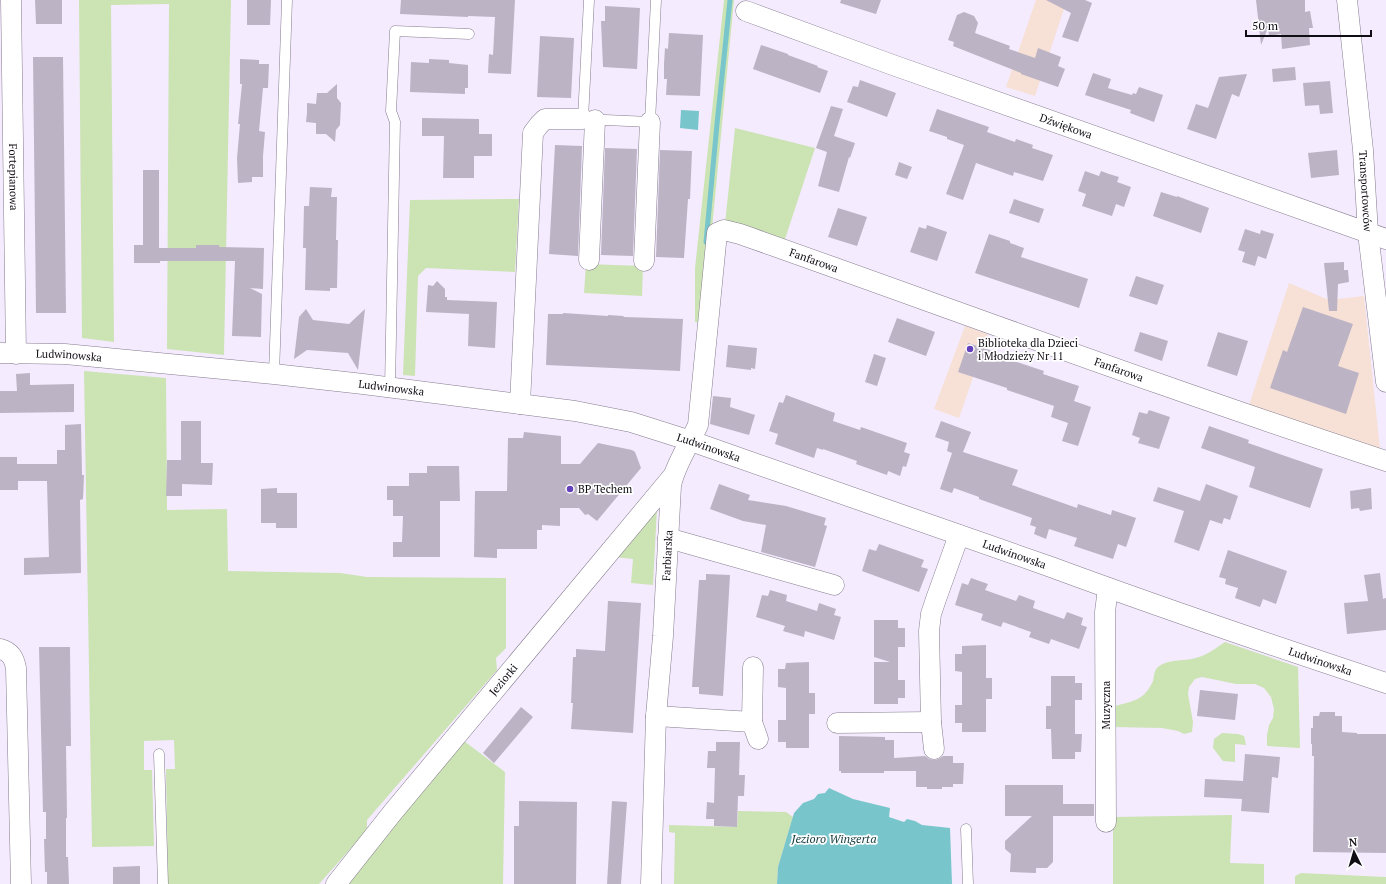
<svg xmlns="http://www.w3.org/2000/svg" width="1386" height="884" font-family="'PT Serif',serif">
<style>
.commercial{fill:#f7e0d5}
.green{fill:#cce3b4}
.water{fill:#78c5cc}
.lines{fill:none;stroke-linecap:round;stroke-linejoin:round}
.stream{stroke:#78c5cc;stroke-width:5}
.building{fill:#bcb3c5}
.lane-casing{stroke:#857c8e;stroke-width:11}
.street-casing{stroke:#857c8e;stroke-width:21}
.lane{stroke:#fff;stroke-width:10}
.street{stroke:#fff;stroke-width:20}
.poi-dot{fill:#6441ba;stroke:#fff;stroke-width:1.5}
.labels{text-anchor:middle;stroke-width:3.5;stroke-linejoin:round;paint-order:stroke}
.street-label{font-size:11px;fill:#110d14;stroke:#fff}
.poi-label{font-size:11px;fill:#110d14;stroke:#fff;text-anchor:start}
.water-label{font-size:12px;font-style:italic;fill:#153b3e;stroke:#fff}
</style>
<rect width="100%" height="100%" fill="#f4ebfe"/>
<path class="commercial" d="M1036 0H1067L1035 96 1006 87Z
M1289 283 1329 300 1364 296 1380 449 1249 405Z
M965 326 988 334 959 418 934 409Z"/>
<path class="green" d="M79 0H231L224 355 167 349 169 4 111 5 114 342 82 338Z
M724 0H734L703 322H695V268Z
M735 128 815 148 784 242 725 224Z
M519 199 515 272 426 268 418 276 415 376 403 375 410 200Z
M586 264 643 266 642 296 584 293Z
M84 371 166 378 167 510 227 509 228 571 340 573 367 577 506 578V648L496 658 497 670 367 820V830L319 884H168L166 769H175L174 740 144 741V770H152L154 846 92 847Z
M657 508 653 585 631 583 633 559 614 557Z
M1225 642 1298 667 1300 748 1267 746V735L1269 725 1273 718 1274 709 1271 697 1264 688 1255 684H1236L1202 677 1195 679 1189 687 1188 694 1193 722 1192 732 1184 734 1178 731 1162 728 1114 727V706C1132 702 1145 700 1153 681 1154 677 1154 670 1158 667 1169 658 1186 662 1199 657 1209 654 1217 647 1225 642Z
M1222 733 1238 734 1244 736 1246 745 1235 744V762L1223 761 1213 748 1214 739Z
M464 741 505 772 503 884H346Z
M738 811 786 812 793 817 778 867 777 884H674L675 833 669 832V825L737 827Z
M1232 815 1230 863 1264 864V884H1113V817Z
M1301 873 1386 877V884H1295V876Z"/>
<path class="water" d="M681 110 699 111 698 130 680 128Z
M829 788 853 799 890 808 889 817 904 822 907 819 915 821 922 825 950 828 952 884H777L778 867 794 813 803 803 814 799 818 794 825 793Z"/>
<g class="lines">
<path class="stream" d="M706 242 717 124 730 0"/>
</g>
<path class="building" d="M35 0H62V24H36Z
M247 0H271L270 25H247Z
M401 0H515L511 74 488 73 489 54 493 55 495 17 468 16V17L400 14Z
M841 0H881L876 14 840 3Z
M1046 0H1085L1092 3 1078 42 1062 37 1071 13Z
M1256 0H1305V12L1310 11 1313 28H1309L1310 45 1282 49 1281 34 1269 36 1268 28 1261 45Z
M605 6 640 8 637 69 603 67 601 21H605Z
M964 12 974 16 978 23 975 33 1010 46 1009 49 1035 58 1038 48 1061 57 1058 66 1065 69 1058 87 1021 74V73L953 46 954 42 948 40 957 15Z
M669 33 703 35 700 96 666 95 667 79H664V64L665 48 668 49Z
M540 36 574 38 571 98 537 97Z
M761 45 788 54V55L818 66 817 67 828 71 820 93 753 69Z
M33 57H63L66 313H36Z
M240 59 259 60V64H269L268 88H263L259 131 265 132 263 156V177H252V182L238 183 237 158 240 124H238L242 84H240Z
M429 59 449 60V63L468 65V88H465V94L410 92 411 62 429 63Z
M1295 67 1296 80 1273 82 1272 69Z
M1093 73 1111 79 1108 88 1132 95 1133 93 1136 94 1139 87 1163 95 1154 122 1130 113 1131 110 1085 95Z
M1247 74 1239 97 1232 94 1216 139 1187 129 1196 104 1208 108 1219 77Z
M860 80 896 93 887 117 847 102 853 86 858 87Z
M1330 81 1333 113 1320 114 1319 105 1305 106 1303 83Z
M337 84V98L341 103 340 125 336 130 335 142 326 134H316V123L306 122 307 113V103L316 104 317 93H327Z
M831 106 843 109 834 136 855 143 850 158 849 157 839 192 818 186 827 152 816 148Z
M937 109 989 127 987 132 1015 142 1016 139 1033 145 1032 148 1053 155 1043 181 1014 172 1013 176 976 163 963 200 946 194 964 145 947 139V137L929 131Z
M422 118 479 119V134H492V156H474V178H443L444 136H422Z
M555 145 582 146 578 256 549 254Z
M605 148 637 149 633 256 601 255Z
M660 150 692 151 690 199H688L684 258 656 257Z
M1337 150 1339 175 1311 178 1308 153Z
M899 162 912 167 907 179 895 175Z
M143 170H159V248H196V245H219V247L264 248 263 289 250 288 262 294 261 337 232 336 235 261H160V263H134V245H143Z
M1085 171 1099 176 1101 171 1109 174 1119 177 1117 182 1131 187 1124 207 1116 204 1112 216 1082 206 1086 194 1078 191Z
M310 187 332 188 331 197H337L336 240H338L337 288H330V291L305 290 306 248H303L304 206H309Z
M1161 192 1177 197V196L1209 208 1201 233 1153 216Z
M1014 199 1044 209 1039 223 1009 213Z
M838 208 867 217 857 246 828 237Z
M927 225 947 232 937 261 910 252 919 227 926 229Z
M1245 229 1260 234 1261 230 1274 234 1266 259 1258 256 1255 266 1242 262 1245 252 1238 250Z
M989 234 1010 241V243L1024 248 1021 257 1088 279 1079 308 975 273Z
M1344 262V270H1348L1349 282 1338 284 1337 311H1329L1324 263Z
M1136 276 1164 285 1157 305 1129 296Z
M437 281 445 289V297H447V300L497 302 495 348 468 346 469 314 426 312 428 285 433 286Z
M1303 307 1353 324 1338 366 1359 373 1346 414 1270 388 1283 350 1287 352Z
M306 309 313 320 349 324 365 309 358 370 348 353 307 350 294 359 299 317Z
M563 313 608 316V315L623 316 624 317 683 319 680 371 546 365 548 314H563Z
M897 318 935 332 926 356 888 342Z
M1140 332 1168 341 1162 361 1134 351Z
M1218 332 1248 341 1237 376 1207 366Z
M968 343 999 353 998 356 1044 371 1043 374 1079 386 1074 401 1091 407 1078 446 1062 441 1068 423 1051 417 1054 406 1007 390V388L958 372Z
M728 345 757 348 755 369 751 368V370L726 367Z
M874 354 886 358 877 386 865 382Z
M30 373V385L74 384V412L0 413V391H17L16 374Z
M786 395 835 413 833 421 860 430 861 427 907 443 904 452 910 454 906 467 903 466 900 476 888 471 887 475 856 464 857 461 823 449V450L817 448 814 458 775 444 778 434 769 431 779 402 783 403Z
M713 396 731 398 730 407 755 415 749 435 710 424Z
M1149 410 1170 417 1159 449 1138 443 1140 438 1132 435 1139 412 1147 414Z
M181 421H201V463H213L212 485 182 484V496H166L167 460H181Z
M941 421 971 432 963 452 1018 470 1012 485 1077 508 1078 504 1111 515 1112 510 1136 518 1126 547 1118 544 1113 559 1074 546 1077 538 1049 529 1046 539 1034 534 1036 527 1030 525 1032 518 979 499V497L954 488 952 493 940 489 952 453 947 451 949 442 935 437Z
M81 424 82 475H84L83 499 80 500 81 573 24 575V558L49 557 47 481H18V490H0V457H17V464H57V450H65V425Z
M1209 426 1249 440 1248 443 1323 469 1310 508 1249 487 1255 467 1201 448Z
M524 432 561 436V464H580L598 443 632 450 635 452 641 468 597 521 588 514 585 515 579 508H560V526L542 525V530H537V549H497V558L474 557 475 491H507L508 438H523Z
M427 466H459L460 501H440V557H393V542H402L403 516H393V500H387V486H409V473H427Z
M719 484 750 495 748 500 786 506 826 518 824 525 827 526 815 567 761 552 766 525 743 521 710 509Z
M1206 484 1238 496 1230 520 1224 518 1222 524 1210 520 1199 551 1174 542 1184 511 1153 501 1158 487 1200 501Z
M277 488V493H297V528H276V523H261V489Z
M1371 488 1372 509 1360 511 1359 508 1351 509 1350 491Z
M879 544 924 560 921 567 928 569 919 592 862 571 869 549 876 551Z
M1228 550 1287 571 1276 604 1263 599 1260 607 1235 598 1238 588 1225 584 1226 579 1219 577Z
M1380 573 1383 599 1386 598V630L1347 634 1344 603 1368 601 1364 575Z
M706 574 730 575 723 696 699 694V687H692L699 580H706Z
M971 578 988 584 985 590 1016 601 1019 595 1035 601 1033 608 1064 619 1067 612 1083 618 1081 625 1087 627 1079 649 1051 639 1049 644 1029 637 1031 632 1003 622 1001 627 981 620 983 614 955 605 962 583 968 585Z
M770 590 787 595 786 601 817 611 819 603 836 609 834 615 841 617 834 640 805 631 804 637 783 631 785 626 756 617 762 595 768 596Z
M608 601 641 603 633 733 571 729 573 703H571L573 657H576V649L605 651Z
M874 620H898V628H905V647H898V680H905V698H898V704H874V662H890L874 657Z
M986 645V678H992V699H986V732H962V723H955V705H962V672L955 671V654H962V646Z
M39 647H70L71 746H66L67 818H66V857H68L69 884H47V872H45L44 839H46V812H43Z
M809 662V693H815V714H809V748H786V742H778V720H786V688L778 687V669H785L786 663Z
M1051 676H1075V683H1082V700H1075V734H1082L1081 752H1075V759H1052L1051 729H1046V706H1051Z
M1200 690 1238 694 1235 720 1197 716Z
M521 707 533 717 494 763 483 753Z
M1320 712H1335V716H1342V732L1357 733V734H1386V853L1313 852 1314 756H1312V744H1311V728H1313V716H1319Z
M839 736 885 737V740H894V758L925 756 929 759 935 760 940 758 943 756H953V763H964L963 784H953V787H942V789H927V787H916V771H884V773H841V771H839Z
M716 742H740L739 775H745L744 796H738L737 827 714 826V819H706L707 802 714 803 715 768H707L708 751H716Z
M1245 754 1280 757 1278 778 1272 777 1269 813 1241 811 1242 799 1204 797 1205 779 1243 781Z
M1005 785H1063V804H1094V816H1053V862L1047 868H1036V873L1010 872 1011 854 1005 849V841L1032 816H1005Z
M519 801 577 802 576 884H514V826H519Z
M612 801 627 802 621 884H607Z
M140 866V884H113V867Z"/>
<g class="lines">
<g class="lane-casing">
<path id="lane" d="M589 0 583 119 650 122 656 0
M274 374 287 0
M390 388 395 122 391 111 395 31 469 34
M159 754 163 884
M966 829 968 884"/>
</g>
<g class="street-casing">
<g id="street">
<path id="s1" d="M11 0 16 354"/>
<path id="s2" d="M1347 0 1363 150 1368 233 1386 382"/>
<path id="s3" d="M746 11 890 64 1386 239"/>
<path d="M589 260 595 120"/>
<path d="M644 261 650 122"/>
<path id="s4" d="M0 353 65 354 274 374 363 384 575 411 631 422 691 441 1051 567C1162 608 1274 646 1386 683"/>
<path d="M520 404 533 133 539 125 545 119H583"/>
<path d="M668 538 834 585"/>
<path d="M0 649C11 652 14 658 16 668L21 884"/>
<path d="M656 716 752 722 753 667"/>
<path d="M752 722 758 739"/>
<path d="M837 723 931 722"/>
<path d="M934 749 931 722 929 631 931 614 936 599 959 535"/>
<path d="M1106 822 1105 612 1108 588"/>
<path id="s5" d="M336 884 393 812 673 476"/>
<path id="s6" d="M651 884 656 716 663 636 671 486C674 467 690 443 698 425L717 233 724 230 740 234C955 310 1169 390 1386 461"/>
</g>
</g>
<use href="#lane" class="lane"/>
<use href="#street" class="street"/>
</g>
<g class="poi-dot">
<circle cx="970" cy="349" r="4"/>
<circle cx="570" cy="489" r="4"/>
</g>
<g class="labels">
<g class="street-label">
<text dy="4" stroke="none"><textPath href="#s3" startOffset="340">Dźwiękowa</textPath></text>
<text dy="4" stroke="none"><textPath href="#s1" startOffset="177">Fortepianowa</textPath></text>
<text dy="4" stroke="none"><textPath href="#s2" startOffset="192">Transportowców</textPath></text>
<text dy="4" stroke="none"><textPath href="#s6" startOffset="761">Fanfarowa</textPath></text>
<text dy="4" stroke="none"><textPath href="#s4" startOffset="69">Ludwinowska</textPath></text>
<text dy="4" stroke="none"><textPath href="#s6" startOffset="1085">Fanfarowa</textPath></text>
<text dy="4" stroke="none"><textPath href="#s4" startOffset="393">Ludwinowska</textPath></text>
<text dy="4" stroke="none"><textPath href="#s4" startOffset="717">Ludwinowska</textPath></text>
<text dy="4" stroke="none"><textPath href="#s4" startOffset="1041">Ludwinowska</textPath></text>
<text dy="4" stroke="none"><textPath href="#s6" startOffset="329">Farbiarska</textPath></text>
<text dy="4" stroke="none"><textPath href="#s4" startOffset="1365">Ludwinowska</textPath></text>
<text dy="4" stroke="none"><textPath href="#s5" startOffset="264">Jeziorki</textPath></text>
<text transform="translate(1106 705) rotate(-90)" y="4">Muzyczna</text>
</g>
<g class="poi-label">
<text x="978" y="347">Biblioteka dla Dzieci<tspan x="978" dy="13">i Młodzieży Nr 11</tspan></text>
<text x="578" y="493">BP Techem</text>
</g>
<g class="water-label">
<text x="834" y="843">Jezioro Wingerta</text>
</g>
</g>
<g transform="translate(1354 852) rotate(355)" stroke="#ffffff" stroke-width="3" paint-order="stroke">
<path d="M0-3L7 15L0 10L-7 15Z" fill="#110d14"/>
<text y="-6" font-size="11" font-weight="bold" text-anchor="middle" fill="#110d14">N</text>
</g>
<path d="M1246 30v6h125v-6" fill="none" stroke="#110d14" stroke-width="2"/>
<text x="1252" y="30" font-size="12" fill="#110d14" stroke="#ffffff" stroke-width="3" paint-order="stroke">50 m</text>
</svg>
